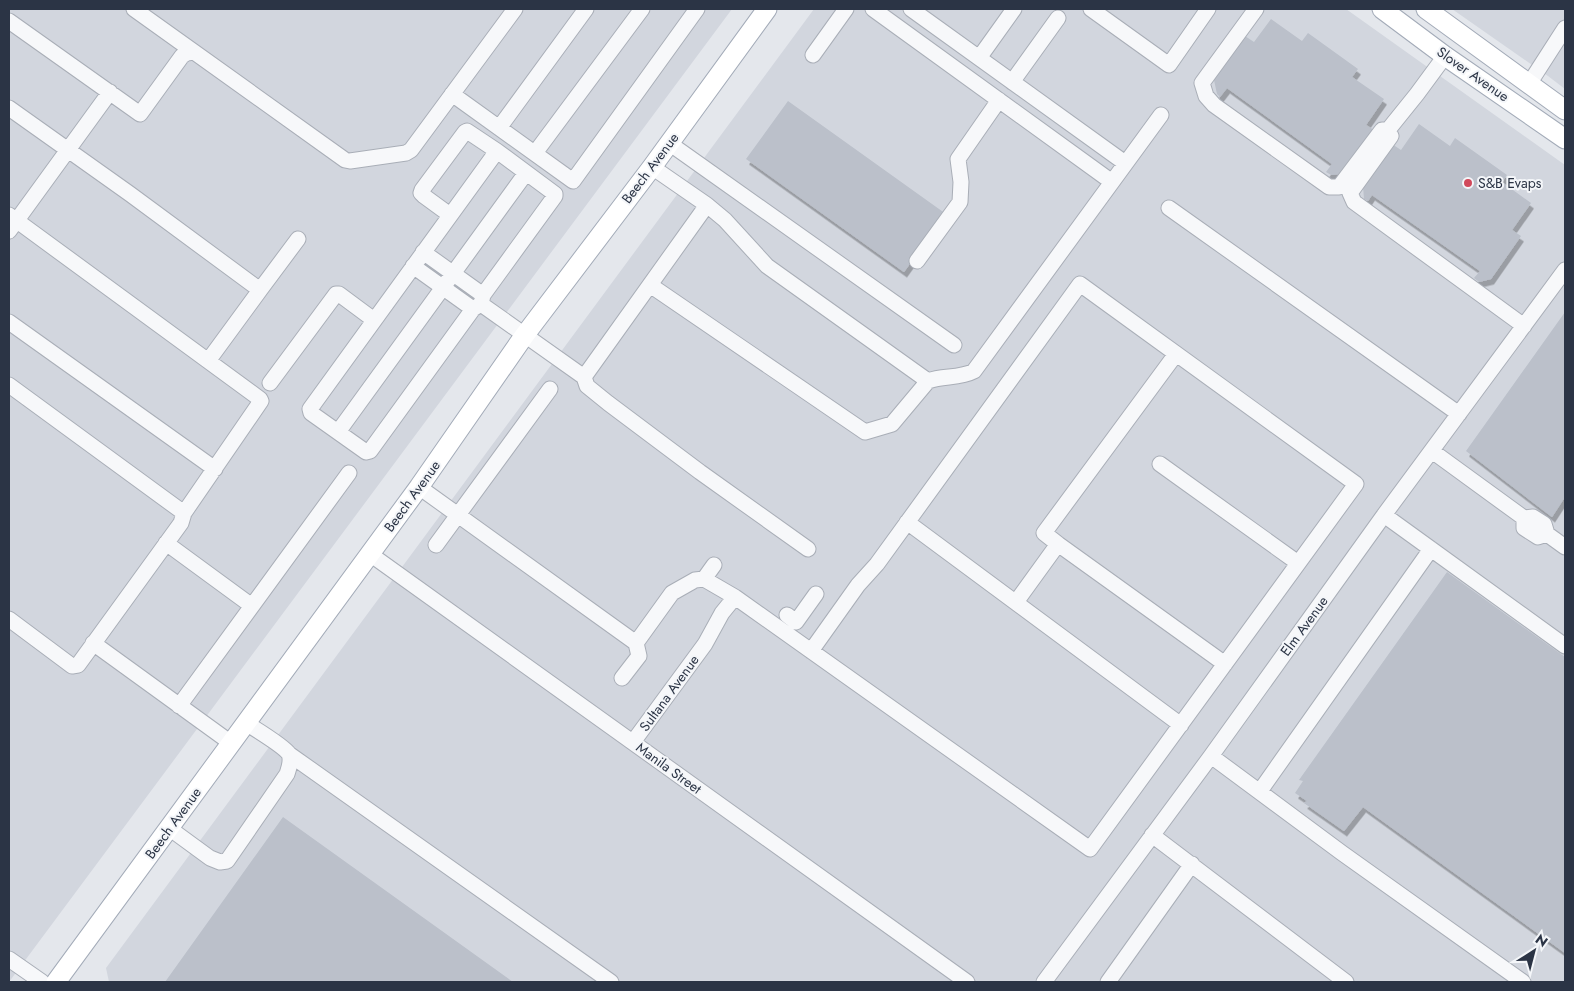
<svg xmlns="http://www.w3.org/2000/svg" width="1574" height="991" font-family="Jost,sans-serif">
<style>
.built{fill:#d2d6de}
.building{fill:#bbc0ca;filter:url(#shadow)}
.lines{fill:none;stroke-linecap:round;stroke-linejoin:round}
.minor-casing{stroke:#a9aeb7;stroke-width:17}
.major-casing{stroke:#a3abb8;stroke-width:21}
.minor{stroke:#f7f8fa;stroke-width:15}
.major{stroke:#fff;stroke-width:19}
.poi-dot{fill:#d1495b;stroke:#f4f6f9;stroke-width:2}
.labels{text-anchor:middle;stroke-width:4;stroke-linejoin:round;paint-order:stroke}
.street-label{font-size:14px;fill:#2b3445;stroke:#f4f6f9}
.poi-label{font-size:14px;fill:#2b3445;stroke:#f4f6f9;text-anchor:start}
</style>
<defs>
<filter id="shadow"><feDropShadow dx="3" dy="5.5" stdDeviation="0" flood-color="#0004"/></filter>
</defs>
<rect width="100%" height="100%" fill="#e4e7ec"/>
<path class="built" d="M9 9H732L9 982Z
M814 9H1346L1565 165V982H109L106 968Z
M1452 9H1565V89L1548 76Z"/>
<path class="building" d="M1271 19 1302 41 1308 33 1358 69 1352 77 1384 99 1366 125 1374 130 1342 174 1331 175 1326 172 1332 164 1227 88 1220 97 1217 94 1214 80 1245 36 1254 42Z
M788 101 946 214 904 272 746 159Z
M1419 124 1450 146 1455 138 1507 175 1502 182 1531 203 1512 230 1521 236 1491 279 1479 282 1474 278 1480 271 1372 195 1368 201 1364 199 1363 186 1392 144 1401 150Z
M1565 312V497L1552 517 1466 451Z
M1447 572 1565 657V953L1363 807 1344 831 1304 803 1307 801 1295 793 1303 781 1299 780Z
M283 817 513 982H165Z"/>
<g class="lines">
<g class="minor-casing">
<path id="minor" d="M134 9 345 160 350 161 406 153 411 150 515 9
M873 9 1112 182
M911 9 1125 163
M1091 9 1169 65 1208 9
M1256 9 1202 83 1206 96 1214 105 1329 187H1339L1382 130H1388
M9 21 140 114 182 56 187 53 194 52
M813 55 846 9
M1445 56 1417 94 1388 130 1391 136 1350 193 1354 202 1524 326
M979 58 1014 9
M1012 82 1058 18
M1529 84 1565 28
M452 94 573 181 697 9
M9 108 130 194 260 290 208 361
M499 128 586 9
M669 143 954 345
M535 153 642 9
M652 167 707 205
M1169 208 1459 414
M9 215 260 399 261 401 184 513 9 385
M450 215 424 196 421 193 422 190 465 132 467 131 497 151 310 409 311 413 366 452 370 451 473 309 481 304 483 295 555 196V194L497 151
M9 231 110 92
M423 252 483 295
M917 261 960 202 961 182 958 159 999 100
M413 266 473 309
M650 285 865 432 892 424 928 381
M260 290 298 239
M481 304 584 377
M9 322 215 469
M270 383 336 294H339L374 320
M338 432 526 173
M1432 451 1524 518 1533 517 1544 524 1547 534 1538 537 1524 528V518
M1160 464 1298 563
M419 487 636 643 672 593 695 580 704 579 735 597 1090 849 1356 484 1080 284 877 564 858 585 811 651
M1384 515 1431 549
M907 522 1181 725
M1547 534 1565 547
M166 543 252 606
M1058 544 1044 533 1176 354
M436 545 550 389
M808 549 700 472 608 403 587 386 584 377 707 205 725 220 767 266 928 381C943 375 959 379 974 371L1161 115
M370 554 967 982
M704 579 714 565
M1016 602 1058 544 1225 664
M787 615 796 622 816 594
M9 619 72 666 78 665 181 523 184 513
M93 643 231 743
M622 678 639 656 636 643
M179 706 349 473
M633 742 705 644 722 613 735 597
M289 754 611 982
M1211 756 1342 853 1523 982
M1260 791 1431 549 1565 646
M169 828 210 858 220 862 227 861 287 774C289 767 292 761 289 754 284 746 255 729 246 723
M1152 835 1346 982
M9 959 42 982
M1044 982 1211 756 1384 515 1565 270
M1108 982 1192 864"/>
</g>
<g class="major-casing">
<path id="major" d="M1382 9 1445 56 1565 139
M1426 9 1565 110
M56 982 419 487 524 336 652 167 767 9"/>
</g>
<use href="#minor" class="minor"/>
<use href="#major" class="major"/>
</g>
<circle class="poi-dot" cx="1468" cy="183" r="5"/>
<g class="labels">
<g class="street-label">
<text transform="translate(1473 74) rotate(35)" y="5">Slover Avenue</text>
<text transform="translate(650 168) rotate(-53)" y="5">Beech Avenue</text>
<text transform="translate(412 496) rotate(-54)" y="5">Beech Avenue</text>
<text transform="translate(1304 626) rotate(-54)" y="5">Elm Avenue</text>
<text transform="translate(669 693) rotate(-54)" y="5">Sultana Avenue</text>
<text transform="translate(669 768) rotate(36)" y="5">Manila Street</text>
<text transform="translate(173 823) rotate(-54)" y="5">Beech Avenue</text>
</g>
<g class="poi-label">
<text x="1478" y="188">S&amp;B Evaps</text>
</g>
</g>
<rect width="1574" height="991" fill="none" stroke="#2b3445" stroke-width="20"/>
<g transform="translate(1534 951) rotate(36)" stroke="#f4f6f9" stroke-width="4" paint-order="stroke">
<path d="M0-4L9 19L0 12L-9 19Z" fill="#2b3445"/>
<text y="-8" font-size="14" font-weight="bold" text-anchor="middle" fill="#2b3445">N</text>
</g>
</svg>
